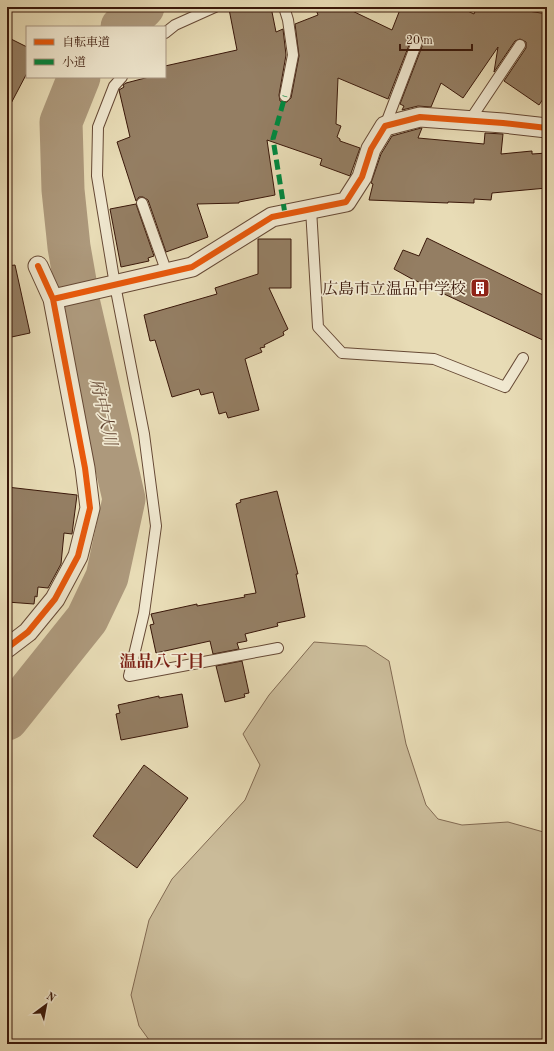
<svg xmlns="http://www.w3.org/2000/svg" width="554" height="1051" font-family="'Old Standard TT','Noto Serif JP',serif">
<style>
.green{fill:#cabb99;stroke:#826a52}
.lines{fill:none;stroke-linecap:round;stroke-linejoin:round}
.river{stroke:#ad997c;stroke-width:43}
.building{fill:#947e63;stroke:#3a180a}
.service-casing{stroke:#664935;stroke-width:12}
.minor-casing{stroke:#664935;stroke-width:21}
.service{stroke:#f0e8d0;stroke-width:10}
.minor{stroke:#f0e8d0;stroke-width:19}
.quiet{stroke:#00873e;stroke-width:5;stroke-dasharray:10 5;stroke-linecap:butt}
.cycleway-casing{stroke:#f0e8d0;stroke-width:8}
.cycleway{stroke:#e8590c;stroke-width:6}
.labels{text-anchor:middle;stroke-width:3.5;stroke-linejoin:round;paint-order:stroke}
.poi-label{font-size:16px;fill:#3a180a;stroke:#f0e8d0;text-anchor:end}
.water-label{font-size:17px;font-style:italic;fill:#624532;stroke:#f0e8d0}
.neighbourhood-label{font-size:17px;font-weight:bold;fill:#7a1f14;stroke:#f0e8d0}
</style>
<rect width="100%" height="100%" fill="#e8dcb6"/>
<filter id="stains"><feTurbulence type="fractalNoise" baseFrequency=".005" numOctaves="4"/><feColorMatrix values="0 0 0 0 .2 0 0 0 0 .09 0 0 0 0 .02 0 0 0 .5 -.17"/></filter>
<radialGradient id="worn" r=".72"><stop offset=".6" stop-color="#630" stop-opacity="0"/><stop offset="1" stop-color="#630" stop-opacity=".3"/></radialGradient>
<path class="green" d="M314 642 366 646 389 661 406 744 426 805 438 819 462 825 508 822 547 833V1044H152L139 1026 131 995 149 920 172 879 245 800 260 765 243 734 269 695Z"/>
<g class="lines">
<path class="river" d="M122 27 143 7
M7 719 87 619 107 577 124 499 79 304 69 247 63 190 61 122 79 77"/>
</g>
<path class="building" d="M240 7H271L276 32 283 29 286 55 279 95 280 101 283 102H287L291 98 299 56 295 24 318 15 315 7H344L392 30 401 7H459L474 14 477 7H524L522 10 547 14V93L539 105 504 81 526 48V42L520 39 515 41 494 72 498 47 463 98 441 83 431 107 418 106 402 110 404 106 400 104 423 44 422 38 416 36 411 40 388 99 338 78 336 124 341 126 337 137 340 139V141L360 148 350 176 320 165 322 159 267 140 275 195 239 202V203L197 204 208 237 166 252 148 200 143 197H139L136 201 117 142 130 137 119 90 124 87 123 85 126 83 149 77H165V66L237 50 229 9Z
M7 37 27 47V73L7 111Z
M421 128H422L418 138 484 144 485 133 503 134 501 154 532 151V154L547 153V188L492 193 491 200 474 199V203L448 202V203L369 200 373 184 371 183 381 154 392 136Z
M136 204 154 256 148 258 149 261 121 267 110 209Z
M427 238 547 297V342L412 279 394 269 403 250 419 256Z
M258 239H291V288H269L288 329 283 332 284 335 264 345 265 347 260 348 262 352 245 359 259 410 228 418 226 412 219 414 213 392 201 395 199 389 172 397 155 340 150 341 144 315 217 294 215 288 258 274Z
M15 265 30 333 7 338V266Z
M7 487 77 495 72 534 64 533 61 564 48 588 38 587 37 597 35 596 34 604 7 602Z
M277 491 298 574H296L305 617 277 623 278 626 245 634 247 641 237 643 239 649 213 654 210 641 156 653 150 625 154 624 151 614 197 604V606L245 597 244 595 256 593 236 504 241 502 240 500Z
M242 661 249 693 244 694 245 697 225 702 216 666Z
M182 694 188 727 121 740 116 714 120 713 118 705 159 696V698Z
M144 765 188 798 137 868 93 836Z"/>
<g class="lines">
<g class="service-casing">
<path id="service" d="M284 7 288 20 293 55 285 96
M165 33 175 25 215 7
M122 77 114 86 98 127 97 176 115 285 144 434 156 526 144 613 129 676 278 648
M470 120 520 45
M385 126 417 42
M142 203 167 273
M311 209 318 327 342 353 434 359 505 387 523 358"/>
</g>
<g class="minor-casing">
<path id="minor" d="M53 299 192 267 272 217 346 202 362 177 371 149 385 126 420 117 503 123 547 128
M7 648 28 632 55 599 78 556 90 508 85 468 53 299 38 266"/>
</g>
<use href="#service" class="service"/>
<use href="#minor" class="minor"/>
<path class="quiet" d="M285 214 273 139 285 96"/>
<g class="cycleway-casing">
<path id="cycleway" d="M53 299 192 267 272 217 346 202 362 177 371 149 385 126 420 117 503 123 547 128
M7 648 28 632 55 599 78 556 90 508 85 468 53 299 38 266"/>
</g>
<use href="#cycleway" class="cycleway"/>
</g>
<defs>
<g id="building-square" transform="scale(1)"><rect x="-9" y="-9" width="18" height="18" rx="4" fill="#8f2418" stroke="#f0e8d0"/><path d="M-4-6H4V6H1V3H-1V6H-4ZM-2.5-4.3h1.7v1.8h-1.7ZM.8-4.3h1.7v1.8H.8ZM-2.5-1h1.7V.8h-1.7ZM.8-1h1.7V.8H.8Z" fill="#fff"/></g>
</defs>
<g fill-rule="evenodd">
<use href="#building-square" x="480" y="288"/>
</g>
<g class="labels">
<g class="poi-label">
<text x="466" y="294">広島市立温品中学校</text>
</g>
<g class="water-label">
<text transform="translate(104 412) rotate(77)" y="6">府中大川</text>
</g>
<g class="neighbourhood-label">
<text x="162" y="667">温品八丁目</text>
</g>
</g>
<rect width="554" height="1051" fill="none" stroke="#e8dcb6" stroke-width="24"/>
<rect x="8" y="8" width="538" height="1035" fill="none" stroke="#3a180a" stroke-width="2"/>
<rect x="12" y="12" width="530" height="1027" fill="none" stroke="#3a180a"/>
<rect x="26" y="26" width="140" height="52" fill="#f0e8d0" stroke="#a79581"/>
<rect x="34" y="39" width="20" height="6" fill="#e8590c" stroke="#a79581"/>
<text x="62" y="46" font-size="12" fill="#3a180a">自転車道</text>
<rect x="34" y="59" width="20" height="6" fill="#00873e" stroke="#a79581"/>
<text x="62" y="66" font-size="12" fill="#3a180a">小道</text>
<g transform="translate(46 1005) rotate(32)" stroke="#f0e8d0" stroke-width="3" paint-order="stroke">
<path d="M0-3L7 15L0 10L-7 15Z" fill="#3a180a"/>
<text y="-6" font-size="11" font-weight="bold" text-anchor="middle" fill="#3a180a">N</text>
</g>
<path d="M400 44v6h72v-6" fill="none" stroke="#3a180a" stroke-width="2"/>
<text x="406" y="44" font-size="12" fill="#3a180a" stroke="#f0e8d0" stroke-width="3" paint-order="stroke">20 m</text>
<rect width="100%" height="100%" filter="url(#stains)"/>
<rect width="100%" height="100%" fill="url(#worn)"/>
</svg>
